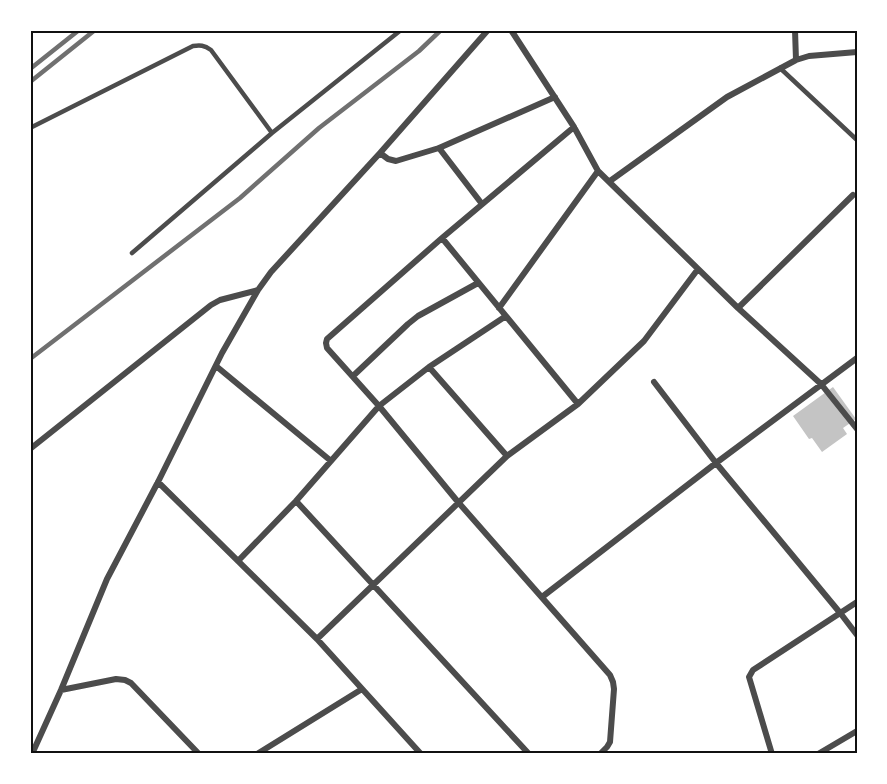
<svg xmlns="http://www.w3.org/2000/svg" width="887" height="784" font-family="'Space Grotesk',sans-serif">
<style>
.building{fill:#c4c4c4}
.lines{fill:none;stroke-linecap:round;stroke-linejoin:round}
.service{stroke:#4c4c4c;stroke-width:4.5}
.minor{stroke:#4c4c4c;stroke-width:6}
.rail{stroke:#707070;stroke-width:4.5}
.neatline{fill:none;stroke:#111;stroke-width:2}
</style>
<rect width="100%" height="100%" fill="#fff"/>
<path class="building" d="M833 387 856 419 843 428 847 434 822 452 812 438 809 439 793 416Z"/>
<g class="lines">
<path class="service" d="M780 68 857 140
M30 128 193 46C200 45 204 45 211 50L272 133
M132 253 272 133 401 30"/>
<path class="minor" d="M511 30 574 127 598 171 738 308 821 384 857 429
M795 30 796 60
M574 127 442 238 327 339 326 343 327 348 379 406 458 502 610 675 613 682 614 689 610 742 607 747 600 754
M439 148 482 204
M380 153 388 159 396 161 439 148 555 97
M610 181 727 97 796 60 809 56 857 52
M442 238 578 404
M499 308 598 171
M738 308 853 195
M216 366 331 461
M429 367 507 456
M353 376 408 324 418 316 478 283
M654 382 716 463 841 614 857 635
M30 449 211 305 220 300 258 290
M158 482 317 639 421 754
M296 501 529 754
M238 561 296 501 379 406 429 367 506 316
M542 597 716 463 857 358
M317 639 507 456 578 404 644 341 698 269
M61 690 116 679 125 680 131 683 199 754
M32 754 61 690 107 579 158 482 222 353 258 290 271 272 380 153 488 30
M257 754 362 689
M772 754 749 677 753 670 857 602
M818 754 857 731"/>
<path class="rail" d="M30 69 79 30
M30 82 95 30
M30 359 240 198 319 128 419 51 441 30"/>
</g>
<rect width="887" height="784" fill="none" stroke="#ffffff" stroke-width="63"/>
<rect x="32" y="32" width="824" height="720" class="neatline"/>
</svg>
